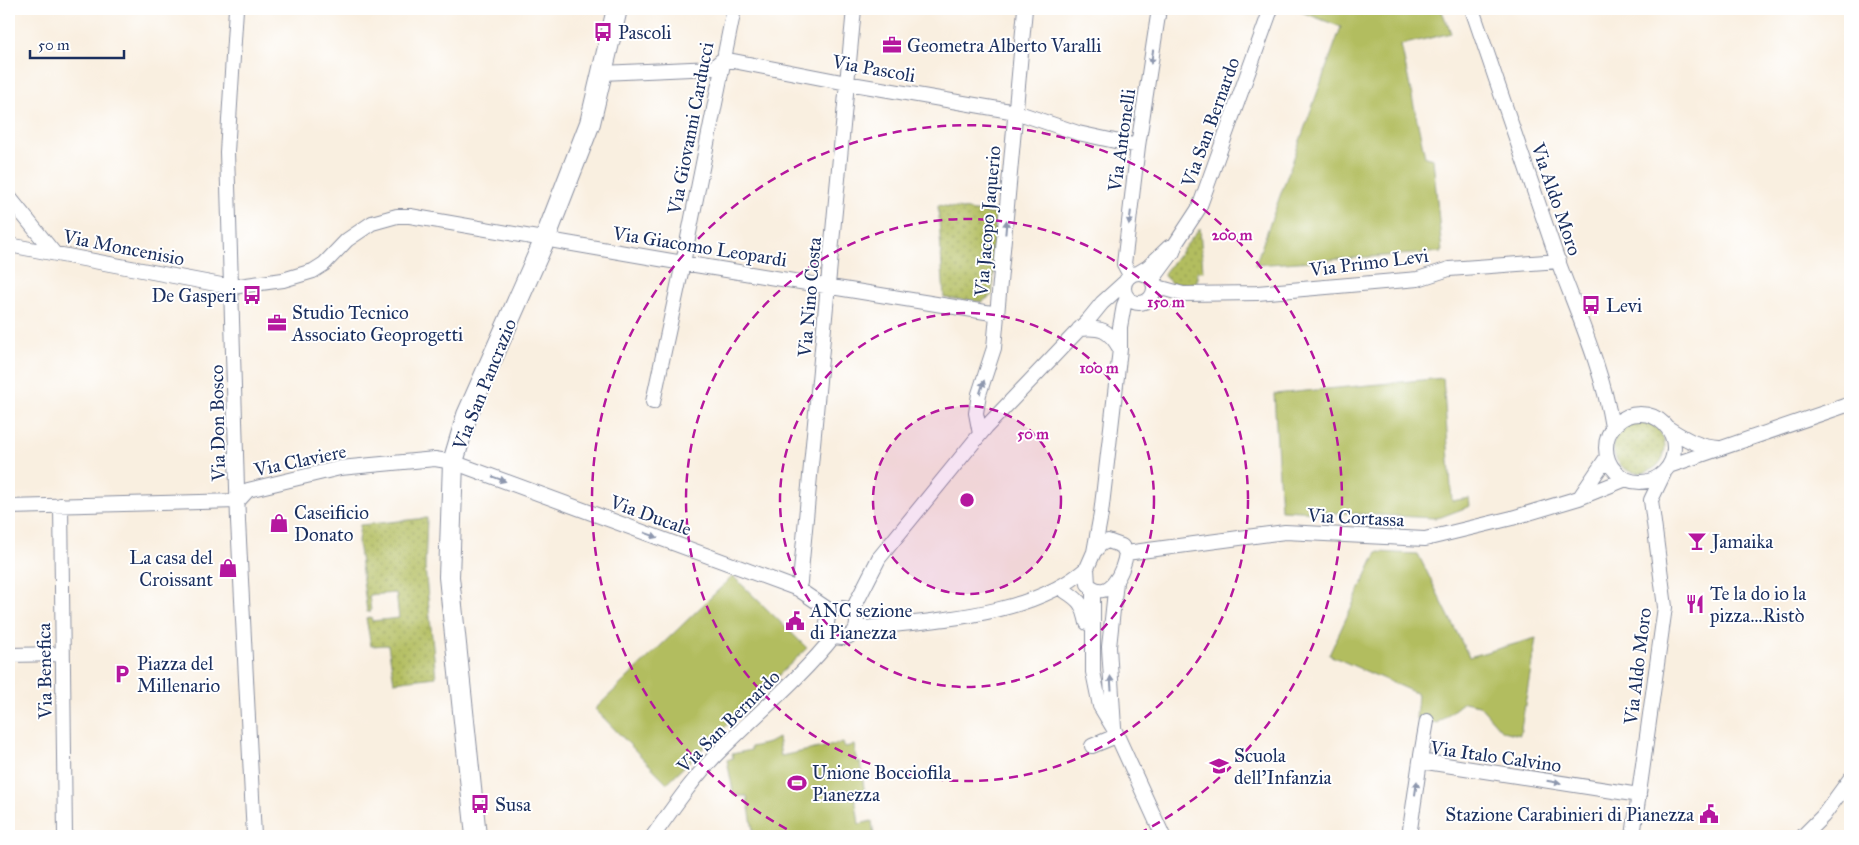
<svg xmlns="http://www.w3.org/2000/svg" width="1859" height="845" font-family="'IM FELL Great Primer',serif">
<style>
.grass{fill:url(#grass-dots);stroke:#66765e}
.park{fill:#b2bd5f;stroke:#66765e}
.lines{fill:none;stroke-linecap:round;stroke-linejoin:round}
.street-casing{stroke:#8a8f9f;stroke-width:16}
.secondary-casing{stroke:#8a8f9f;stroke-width:22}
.street{stroke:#fff;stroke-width:14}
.secondary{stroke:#fff;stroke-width:20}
.oneway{fill:#8d97ae}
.ring{fill:none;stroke:#b5179e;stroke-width:2.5;stroke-dasharray:9 6}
.labels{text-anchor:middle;stroke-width:4;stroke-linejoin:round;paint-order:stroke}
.poi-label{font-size:19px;fill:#1b2f5e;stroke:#fff;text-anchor:start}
.street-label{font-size:19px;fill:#1b2f5e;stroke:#fff}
.centre{fill:#b5179e;stroke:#fff;stroke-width:2.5}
.ring-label{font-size:15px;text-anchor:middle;font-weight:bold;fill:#b5179e;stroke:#fff;stroke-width:4;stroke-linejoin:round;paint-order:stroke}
</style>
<defs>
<pattern id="grass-dots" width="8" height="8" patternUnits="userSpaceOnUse" patternTransform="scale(1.25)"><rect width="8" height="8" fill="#b2bd5f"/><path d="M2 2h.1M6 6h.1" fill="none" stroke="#909a52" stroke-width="1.8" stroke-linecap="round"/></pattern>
</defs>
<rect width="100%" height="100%" fill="#fff"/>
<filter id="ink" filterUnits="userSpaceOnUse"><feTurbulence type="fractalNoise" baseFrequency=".02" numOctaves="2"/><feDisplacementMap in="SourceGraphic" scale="10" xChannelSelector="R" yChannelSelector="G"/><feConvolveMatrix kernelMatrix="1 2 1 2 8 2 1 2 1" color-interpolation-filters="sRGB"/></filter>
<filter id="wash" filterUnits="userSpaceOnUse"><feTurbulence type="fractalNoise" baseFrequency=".0096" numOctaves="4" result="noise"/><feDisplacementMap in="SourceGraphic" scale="20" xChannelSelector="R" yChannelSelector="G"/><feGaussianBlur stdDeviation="1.12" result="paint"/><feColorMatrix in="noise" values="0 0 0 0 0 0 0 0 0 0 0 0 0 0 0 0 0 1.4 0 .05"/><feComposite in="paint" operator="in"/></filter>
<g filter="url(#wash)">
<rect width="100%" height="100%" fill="#f9efe0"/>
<path class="grass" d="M938 205 999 215 992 295 982 302 944 298Z
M1200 228 1203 271 1197 272V284H1172L1164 276 1165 272Z
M1613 447a26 26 0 1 1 52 0a26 26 0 1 1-52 0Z
M427 518 425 568 436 677 394 682 388 645 371 646 366 618 371 617 372 621 399 618 396 593 369 595 371 611 367 612 358 541 360 525Z"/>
<path class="park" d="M1294 9H1441L1451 33 1401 45 1425 157 1433 159 1442 252 1255 265 1341 27Z
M1443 378 1452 501 1469 498 1470 506 1441 517 1434 518 1281 510 1274 394Z
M1377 552 1418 554 1469 657 1536 638 1520 735 1502 731 1479 705 1464 702 1437 723 1416 719 1418 694 1329 655Z
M733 576 807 648 667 783 595 709Z
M778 738 781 756 843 743 845 747 854 745 857 762H860L865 794 855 797 859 824 872 821 874 836H754L747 796H734L727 760 733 758 732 754 751 750V747L769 743Z"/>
</g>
<g filter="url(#ink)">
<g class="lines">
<g class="street-casing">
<path id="street" d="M236 9 227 152 238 521 254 836
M1472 9C1501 93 1529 177 1558 261 1578 315 1603 370 1612 427
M602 73 713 68 723 59 847 83 1016 112 1078 133 1138 146
M9 197 54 253
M9 245 232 287 283 280 313 271 324 264 347 240 372 223 397 216H410L683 263 998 314
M1124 288a15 15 0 1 1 30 0a15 15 0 1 1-30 0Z
M1138 273 1148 267 1169 247
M1130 275 1124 264 1138 146 1159 9
M1153 283 1156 275 1173 252 1176 243 1199 208 1271 9
M1154 286 1183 294 1257 293 1418 279 1449 269 1559 261
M1079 329C1100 327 1109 329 1120 349
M653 402 683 263 734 9
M1606 448a34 34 0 1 1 68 0a34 34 0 1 1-68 0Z
M1668 428C1685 439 1699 447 1719 448
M980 434 976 413 979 394 994 348 1025 9
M1669 466 1850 404
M1580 497 1607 457
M61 505 65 836
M9 507 238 501 248 490 340 468 435 459 453 462 798 589 832 612
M1094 552 1101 544 1108 541 1122 546 1126 553C1124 571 1109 604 1088 584L1087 568 1094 552 1101 514 1117 376 1120 349V327L1124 305 1127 298
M1126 553 1285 532 1425 539 1512 518 1579 498 1626 479
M1093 588V672L1100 706 1115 731 1163 836
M798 589 800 582 854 9
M1065 591C1081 601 1083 605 1087 623
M827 623a15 15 0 1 1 30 0a15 15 0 1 1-30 0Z
M852 611 879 558 986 427 1089 319 1102 303 1124 283
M857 629C929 620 1030 618 1087 568
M9 655 62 654
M1114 728 1109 647 1116 582
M1092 746 1116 736
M1420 761 1427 721
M653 836C673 808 692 780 716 755 755 715 799 680 834 636
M1409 836 1420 761 1639 795
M1633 836 1665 607 1651 500 1664 473
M1803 836 1823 816 1850 779"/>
</g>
<g class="secondary-casing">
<path id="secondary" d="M476 836 449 577 453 462 467 415 545 239 590 123 617 9"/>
</g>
<use href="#street" class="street"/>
<use href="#secondary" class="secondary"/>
</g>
<defs><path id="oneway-solid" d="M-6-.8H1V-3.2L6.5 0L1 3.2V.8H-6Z" transform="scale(1.25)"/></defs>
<g class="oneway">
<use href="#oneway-solid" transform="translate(1152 57) rotate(99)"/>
<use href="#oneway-solid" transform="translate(1130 218) rotate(97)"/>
<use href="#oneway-solid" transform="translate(1006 227) rotate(-85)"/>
<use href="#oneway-solid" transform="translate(982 387) rotate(-72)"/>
<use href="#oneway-solid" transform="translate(499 479) rotate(20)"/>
<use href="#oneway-solid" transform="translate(651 535) rotate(20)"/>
<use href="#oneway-solid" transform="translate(1111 683) rotate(-94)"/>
<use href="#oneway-solid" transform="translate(1554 782) rotate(9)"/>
<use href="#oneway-solid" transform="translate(1416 788) rotate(-82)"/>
</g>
</g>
<circle cx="967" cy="500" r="94" fill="#b5179e" fill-opacity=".12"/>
<g class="ring">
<circle cx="967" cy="500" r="94"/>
<circle cx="967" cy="500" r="187"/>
<circle cx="967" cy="500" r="281"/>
<path d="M800 836A375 375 0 1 1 1134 836"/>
</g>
<defs>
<g id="bus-bare" transform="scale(1.5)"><path d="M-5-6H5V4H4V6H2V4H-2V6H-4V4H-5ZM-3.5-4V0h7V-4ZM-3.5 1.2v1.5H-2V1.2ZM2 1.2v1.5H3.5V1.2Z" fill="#b5179e" stroke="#fff" stroke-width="2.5" paint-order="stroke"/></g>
<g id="office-bare" transform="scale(1.5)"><path d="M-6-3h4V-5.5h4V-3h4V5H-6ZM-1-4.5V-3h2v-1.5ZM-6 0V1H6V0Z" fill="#b5179e" stroke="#fff" stroke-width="2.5" paint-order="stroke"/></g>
<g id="shop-bare" transform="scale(1.5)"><path d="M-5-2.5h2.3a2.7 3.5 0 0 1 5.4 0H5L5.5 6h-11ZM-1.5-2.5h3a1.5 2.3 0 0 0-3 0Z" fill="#b5179e" stroke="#fff" stroke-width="2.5" paint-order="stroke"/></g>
<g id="bar-bare" transform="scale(1.5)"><path d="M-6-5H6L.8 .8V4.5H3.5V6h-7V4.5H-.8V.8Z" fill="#b5179e" stroke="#fff" stroke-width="2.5" paint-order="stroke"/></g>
<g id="restaurant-bare" transform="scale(1.5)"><path d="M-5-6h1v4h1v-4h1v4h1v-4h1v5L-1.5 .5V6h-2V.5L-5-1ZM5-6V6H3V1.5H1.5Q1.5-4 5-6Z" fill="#b5179e" stroke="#fff" stroke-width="2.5" paint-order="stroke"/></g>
<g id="civic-bare" transform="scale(1.5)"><path d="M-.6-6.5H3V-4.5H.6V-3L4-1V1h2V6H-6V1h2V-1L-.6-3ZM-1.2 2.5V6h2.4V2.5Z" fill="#b5179e" stroke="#fff" stroke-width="2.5" paint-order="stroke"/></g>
<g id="parking-bare" transform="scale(1.5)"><path d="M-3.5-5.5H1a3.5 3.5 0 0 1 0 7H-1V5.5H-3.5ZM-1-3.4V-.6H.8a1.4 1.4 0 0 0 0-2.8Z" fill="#b5179e" stroke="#fff" stroke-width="2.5" paint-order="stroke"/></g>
<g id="school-bare" transform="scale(1.5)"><path d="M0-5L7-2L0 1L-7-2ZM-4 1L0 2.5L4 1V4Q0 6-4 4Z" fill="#b5179e" stroke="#fff" stroke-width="2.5" paint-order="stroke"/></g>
<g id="stadium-bare" transform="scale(1.5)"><path d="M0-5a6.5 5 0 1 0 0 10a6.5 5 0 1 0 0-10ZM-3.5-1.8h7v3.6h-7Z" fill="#b5179e" stroke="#fff" stroke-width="2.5" paint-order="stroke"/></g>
</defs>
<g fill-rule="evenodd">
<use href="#bus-bare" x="603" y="32"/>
<use href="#office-bare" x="892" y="45"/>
<use href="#bus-bare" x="252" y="295"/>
<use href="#bus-bare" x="1591" y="305"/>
<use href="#office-bare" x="277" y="323"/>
<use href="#shop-bare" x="279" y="523"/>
<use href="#bar-bare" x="1697" y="541"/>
<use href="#shop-bare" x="228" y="568"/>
<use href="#restaurant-bare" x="1695" y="604"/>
<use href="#civic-bare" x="795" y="621"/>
<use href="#parking-bare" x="122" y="674"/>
<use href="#school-bare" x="1219" y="766"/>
<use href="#stadium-bare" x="797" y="783"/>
<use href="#bus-bare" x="480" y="804"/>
<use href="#civic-bare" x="1709" y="814"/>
</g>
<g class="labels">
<g class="poi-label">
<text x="618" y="39">Pascoli</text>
<text x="907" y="52">Geometra Alberto Varalli</text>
<text x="237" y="302" text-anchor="end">De Gasperi</text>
<text x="1606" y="312">Levi</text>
<text x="292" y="319">Studio Tecnico<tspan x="292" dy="22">Associato Geoprogetti</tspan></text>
<text x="294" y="519">Caseificio<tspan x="294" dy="22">Donato</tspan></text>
<text x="1712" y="548">Jamaika</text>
<text x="213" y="564" text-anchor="end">La casa del<tspan x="213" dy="22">Croissant</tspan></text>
<text x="1710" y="600">Te la do io la<tspan x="1710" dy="22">pizza...Ristò</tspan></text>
<text x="810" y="617">ANC sezione<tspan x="810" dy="22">di Pianezza</tspan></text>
<text x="137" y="670">Piazza del<tspan x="137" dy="22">Millenario</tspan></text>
<text x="1234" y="762">Scuola<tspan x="1234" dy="22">dell'Infanzia</tspan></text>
<text x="812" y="779">Unione Bocciofila<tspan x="812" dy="22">Pianezza</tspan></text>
<text x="495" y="811">Susa</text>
<text x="1694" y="821" text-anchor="end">Stazione Carabinieri di Pianezza</text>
</g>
<g class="street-label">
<text transform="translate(874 68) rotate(10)" y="7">Via Pascoli</text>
<text transform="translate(1210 122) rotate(-70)" y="7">Via San Bernardo</text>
<text transform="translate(690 128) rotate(-79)" y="7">Via Giovanni Carducci</text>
<text transform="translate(1121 140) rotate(-82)" y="7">Via Antonelli</text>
<text transform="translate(1557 199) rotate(71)" y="7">Via Aldo Moro</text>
<text transform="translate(987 221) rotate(-85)" y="7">Via Jacopo Jaquerio</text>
<text transform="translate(700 246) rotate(9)" y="7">Via Giacomo Leopardi</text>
<text transform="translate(124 247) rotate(11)" y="7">Via Moncenisio</text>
<text transform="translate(1369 262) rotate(-7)" y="7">Via Primo Levi</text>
<text transform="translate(809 297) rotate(-85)" y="7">Via Nino Costa</text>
<text transform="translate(484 384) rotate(-68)" y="7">Via San Pancrazio</text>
<text transform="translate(217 423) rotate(-91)" y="7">Via Don Bosco</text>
<text transform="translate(300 460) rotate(-12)" y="7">Via Claviere</text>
<text transform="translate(651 515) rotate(20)" y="7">Via Ducale</text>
<text transform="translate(1356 517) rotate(3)" y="7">Via Cortassa</text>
<text transform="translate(1637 666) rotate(-83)" y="7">Via Aldo Moro</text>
<text transform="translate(44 671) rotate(-91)" y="7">Via Benefica</text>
<text transform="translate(728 721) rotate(-45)" y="7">Via San Bernardo</text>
<text transform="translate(1496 756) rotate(8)" y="7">Via Italo Calvino</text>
</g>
</g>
<circle cx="967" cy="500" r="8" class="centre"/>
<g class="ring-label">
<text x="1232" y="240">200 m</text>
<text x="1166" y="307">150 m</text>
<text x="1099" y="373">100 m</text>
<text x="1033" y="439">50 m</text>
</g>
<rect width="1859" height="845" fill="none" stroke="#fff" stroke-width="30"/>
<path d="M30 50v8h94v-8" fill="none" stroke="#1b2f5e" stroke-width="2.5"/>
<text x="38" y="50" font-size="15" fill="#1b2f5e" stroke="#ffffff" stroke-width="4" paint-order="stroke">50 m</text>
</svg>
